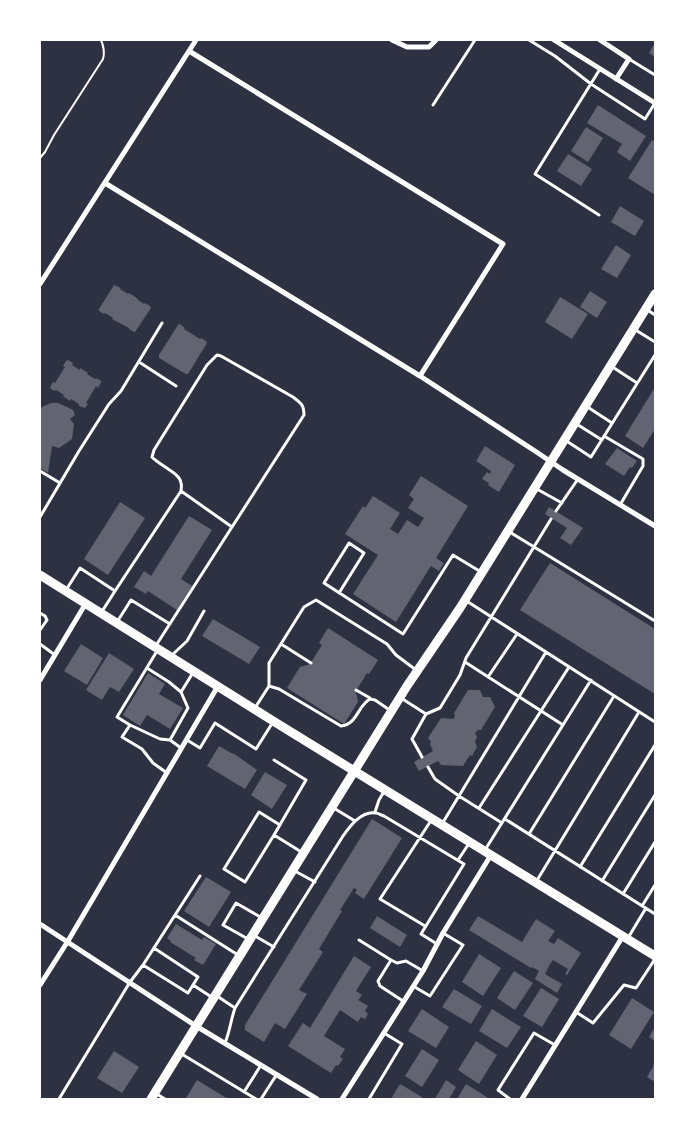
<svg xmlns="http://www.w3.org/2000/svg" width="695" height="1139" font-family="'Nunito Sans',sans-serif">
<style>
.building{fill:#626471}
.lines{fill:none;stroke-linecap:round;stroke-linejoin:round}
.path{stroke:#fff;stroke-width:2}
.service{stroke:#fff;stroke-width:3}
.minor{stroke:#fff;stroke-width:5}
.secondary{stroke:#fff;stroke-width:9}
</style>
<rect width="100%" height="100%" fill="#2d3142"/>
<path class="building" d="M655 43V57L649 53Z
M598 105 646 136 630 161 617 152 622 144 587 123Z
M586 127 603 138 588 162 571 151Z
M652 140 655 142V195L628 178Z
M568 154 592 169 581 186 557 171Z
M620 206 644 221 635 236 611 222Z
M616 245 631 255 617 278 601 269Z
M114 285 121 288 120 289 128 294 129 293 137 298V299L144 304 145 303 150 306 151 308 135 332H134L129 329V328L112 319 113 318 105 313 104 314 99 311V309Z
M590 291 607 302 597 318 580 307Z
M560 297 588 314 572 339 545 322Z
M180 324 185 328 184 329 200 339 201 338 206 341 207 343 188 374H186L159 358V355L178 325Z
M68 360 73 363 72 365 80 370V368L88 373 87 374 95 379 96 378 101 381V383L98 388 96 386 86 403 88 404 85 408 79 406V404L71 399 70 401 63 396 64 395 56 390 55 391 51 389 50 387 53 382 55 383 65 367 63 366 66 361Z
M655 387V429L643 448 625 436Z
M51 403H58L67 407 73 410 75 415 70 419 74 424 72 439 59 448 52 446 48 473 40 468V408Z
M485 446 515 465 499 492 488 485 489 483 482 479 487 472 490 474 491 471 476 461Z
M617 448 637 461 632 468 630 467 624 476 605 464Z
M421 476 468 506 436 558 444 563 439 571 431 566 396 622 353 594 378 555 345 534 363 506 365 508 373 496 400 513 390 529 398 534 407 520 418 527 424 518 408 508 414 499 409 495Z
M120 502 145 518 108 575 84 559Z
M549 507 583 528 571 545 560 538 567 528 545 514Z
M189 516 212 530 181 579 192 586 177 610 148 591 146 594 134 587 144 571 151 576Z
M550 563 655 629V694L520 610Z
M213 619 260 647 249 664 202 636Z
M328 628 378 660 369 674 367 673 356 691 358 702 344 724 287 688 300 667 310 664 322 645 319 643Z
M81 644 103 658 87 685 64 671Z
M109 653 134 669 119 692 110 687 102 700 86 690Z
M148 673 165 684 159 694 183 708 170 729 147 715 140 726 123 715Z
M468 690H480L483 697H490L495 707 481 730H478L475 733 477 737 475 742 477 747 472 756 470 755 463 766 441 765 438 761 419 771 414 762 433 751 430 744 431 742 428 738 441 718 453 719 455 716 454 713Z
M219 746 233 754V753L257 770 245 789 207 766Z
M265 772 287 785 272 809 251 795Z
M372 819 402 838 364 899 355 893 357 890 354 888 340 910 342 911 319 949 323 952 299 990 307 994 285 1029 275 1023 264 1042 245 1030V1025Z
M206 877 231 892 209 927 184 911Z
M377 916 407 935 400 947 370 928Z
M478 916 522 942 536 919 555 931 548 941 554 944 558 938 581 953 567 975 565 974 568 969 553 960 550 964 545 974 562 984 557 993 535 979 539 971 532 967 531 968 469 930Z
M176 924 202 940 204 937 216 944 203 965 194 960 196 958 170 942 171 941 167 938Z
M479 954 501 968 483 996 462 982Z
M354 956 371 967 356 991 362 995 358 1000 368 1006 365 1011 368 1014 365 1019 361 1017 358 1022 340 1010 324 1036 345 1049 340 1057 343 1059 338 1066 336 1065 331 1073 288 1046 303 1023 310 1028Z
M514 971 533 983 515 1010 497 998Z
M541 988 559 999 542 1027 523 1016Z
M454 989 482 1006 471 1024 442 1007Z
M632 998 654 1012 631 1049 609 1035Z
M422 1009 449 1027 436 1048 408 1031Z
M492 1009 521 1027 507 1048 479 1031Z
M655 1027V1041L649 1037Z
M476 1041 497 1055 479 1084 458 1070Z
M422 1049 439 1060 422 1087 405 1076Z
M114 1051 139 1067 122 1093 97 1078Z
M655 1061V1082L647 1077 654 1065H653Z
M197 1080 228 1099 186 1098Z
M446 1080 456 1087 449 1099H435Z
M400 1084 422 1097 421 1099H391Z
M466 1084 490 1099H457Z"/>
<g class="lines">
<path class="path" d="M40 158 45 152 54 135 103 59C105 52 104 47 101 40"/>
<path class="service" d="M529 40 555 56 591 84 645 119 655 103
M629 59 655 75
M433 105 475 40
M599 215 535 174 600 69
M646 309 655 315
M634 329 655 342
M139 362 176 386
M611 366 637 383
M586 406 612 423
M575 423 602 440
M604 436 643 459V466L620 505
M565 440 591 457 655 355
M40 471 60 483
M535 488 562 503
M181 491C181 489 182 485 181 483 180 473 159 465 152 457L154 450 207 365 217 355 221 356 293 397C301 403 304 405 304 415L232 527
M556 511 578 479
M40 517 79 451 109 404 121 391 162 323
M508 531 655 621
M66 590 80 568 115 591 101 613
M115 591 181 491 232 527 155 647
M339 593 364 553 349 543 324 583 403 634 453 555 481 572
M465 600 655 722
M40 613 45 616 47 620 40 630
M117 622 131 600 170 624
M40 644 55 655
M281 644 311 663
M157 651 117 717 130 725 122 737 142 749 153 763 167 773
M171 656 187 641 204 611
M465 662 563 725
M147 668 169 682 181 692 188 708 170 740
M488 677 517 634
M269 686 279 689 341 726C357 725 358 705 370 699L375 700 391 711
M356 690 370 698
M181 692 194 671
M401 698 426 714
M255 708 269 686V663L304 607 316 600 387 644 396 655 416 670
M130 725 160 739 170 740 181 748
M187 740 200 748 215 723 256 749 273 722
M422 757 412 739 426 714 440 708 460 675 466 658 551 519
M428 767 435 779 459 796 502 823
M332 807 355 821
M479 808 569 667
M375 812 379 800 385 790
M505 819 655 914
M442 824 546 652
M280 825 259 812 224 869 245 882 274 835 303 853
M529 834 614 696
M274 835 306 780 274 760
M485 850 591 680
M458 860 470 842
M580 867 655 745
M293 870 315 882
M602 881 655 795
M536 882 639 712
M623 894 655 842
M642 906 655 885
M175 915 238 955
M425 926 380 899 432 819
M255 936 274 947
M628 938 646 908
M248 939 223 925 236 903 262 918
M359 940 391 960 378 981 380 986 403 1001
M154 948 198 977 193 985
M391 960 397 963 406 961 423 971
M143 965 188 993 193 985 213 998
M413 986 430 996 463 945 443 933
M217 996 235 1008
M576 1012 593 1023 624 985 636 988 655 959
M225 1043C230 1031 231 1019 235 1008L343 836C350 826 362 810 376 813 378 813 381 815 384 816L464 864 421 934 437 944
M180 1053 256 1099
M244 1092 261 1065
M155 1093 165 1099
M59 1099 130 982 143 965 200 876
M261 1099 277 1074
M369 1099 402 1044 384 1033
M510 1099 498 1090 534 1033 555 1045"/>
<path class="minor" d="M392 40 407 47H429L436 40
M554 40 655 103
M600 40 629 59 616 79
M189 51 503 244 420 376
M105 183 420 376 535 451 563 470 655 526
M40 284 196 40
M40 680 86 603
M40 924 196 1026 317 1099
M40 985 68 941 218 686
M342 1099 423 971 443 933 491 855
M522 1099 623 936"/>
<path class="secondary" d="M40 575 278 724 655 956
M151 1099 407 686 460 608 655 294"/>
</g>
<rect width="695" height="1139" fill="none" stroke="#ffffff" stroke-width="82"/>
</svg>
